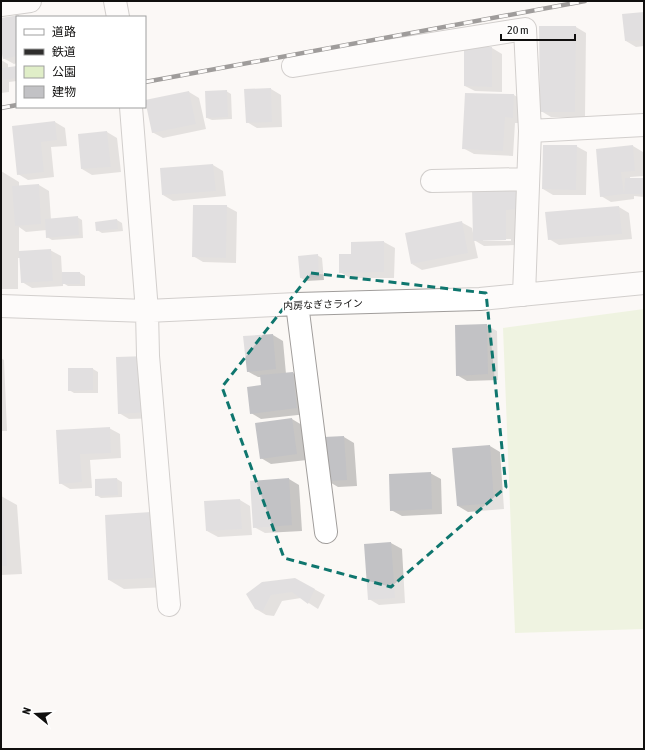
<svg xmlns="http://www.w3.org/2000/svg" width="645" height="750" font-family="'Asap Condensed','Noto Sans JP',sans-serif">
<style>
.green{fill:#e0eec8}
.shadow{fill:#0003;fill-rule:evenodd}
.building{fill:#c2c2c5}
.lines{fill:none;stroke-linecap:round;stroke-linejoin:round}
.minor-casing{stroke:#a09d9b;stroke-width:24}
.minor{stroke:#fff;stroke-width:22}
.rail-casing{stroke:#2f2e2d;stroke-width:4.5}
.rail{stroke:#fff;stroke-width:3;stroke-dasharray:9;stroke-linecap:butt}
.marked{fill:none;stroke:#0f766e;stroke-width:3;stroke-dasharray:8 5;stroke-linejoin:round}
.labels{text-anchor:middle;stroke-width:4;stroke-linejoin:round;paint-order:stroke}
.street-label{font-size:10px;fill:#100f0e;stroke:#fff}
</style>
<rect width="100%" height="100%" fill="#fbf8f5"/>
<path class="green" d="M644 309V629L515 633 503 328Z"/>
<path class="shadow" d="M644 13V46L636 47 626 41Z
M18 16 21 17H17V63L14 64 3 58 1 41V19Z
M576 27 586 33 585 117H551L541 111Z
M465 47 492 48 502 54V92L475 91 465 86Z
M1 60 8 64V69L17 67V81L9 82V92L1 93Z
M271 89 281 95 282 127 257 128 247 122Z
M226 91 231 94 232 119 212 120 207 118Z
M189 92 199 98 206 129 163 138 152 132Z
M514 95 524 101 523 123H515L513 156 474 154 463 148Z
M55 122 65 128 67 146 51 147 54 177 28 180 18 174Z
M107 132 117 138 121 172 92 175 82 169Z
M576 146 587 152 586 195H553L543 189Z
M633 146 643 152 644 176 630 177V179H644V197L634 196V199L611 202 601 196Z
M213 165 223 171 226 196 173 201 163 195Z
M1 171 19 182V186L39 185 49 191 51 220 77 217 82 220 83 238 52 240 47 237V230L26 232 19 227V252L50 250 61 256 62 273H80L85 276V286H68L63 283V286L32 288 22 282 20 258H18V289H1Z
M517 189 528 215H516V245L484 246 474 240 478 258 422 270 412 264 461 222 472 228 473 233H474ZM483 239H511V241H483Z
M226 206 237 212 236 263 203 262 193 256Z
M619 207 629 213 632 239 559 245 549 239 546 213Z
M117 220 122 223 123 231 102 233 97 230Z
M384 242 395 248 394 278H350L340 272 352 255V243Z
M317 255 322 258 324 280 306 281 301 278Z
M486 325 497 331 498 380 467 381 457 375Z
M273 335 283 341 286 374 293 373 303 379 307 414 261 419 251 413 262 386 261 377H258L247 371Z
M148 357 160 418 129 419 119 413Z
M1 358 4 360 7 431H1Z
M93 369 98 372V393H74L69 390Z
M292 419 302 425 307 460 271 464 261 458Z
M109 428 120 434 121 458 90 460 92 488 70 489 60 483 57 431Z
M344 437 354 443 357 486 338 487 328 481Z
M490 446 500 452 504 509 468 512 458 506Z
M430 473 441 479 442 514 402 516 391 510Z
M117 479 122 482V497L101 498 96 495Z
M289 479 299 485 302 531 265 533 254 527Z
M1 496 17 505 22 574 1 575Z
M240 500 250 506 252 535 218 537 207 531Z
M150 513 168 587 124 589 109 580Z
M391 543 402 549 405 603 379 605 369 599 365 545Z
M314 589 325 595 318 609 301 598 282 601 274 616 266 615 256 609 248 594Z"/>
<path class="building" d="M644 12V40L625 41 622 14Z
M19 15V17H17V56L3 59 1 48V18Z
M539 26H576L575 112H540Z
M464 46 492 47V87L464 86Z
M17 66V78L3 80 2 68Z
M271 88 272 122 246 123 244 89Z
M227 90 228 117 206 118 205 91Z
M189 91 196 124 152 133 145 100Z
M465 93 514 94 513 118 505 117 503 151 462 149Z
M55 121 57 140 41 142 44 172 17 175 12 126Z
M107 131 111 167 81 169 78 134Z
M543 145H577L576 190 542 189Z
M633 145 635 171 621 172 624 194 600 197 596 149Z
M213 164 216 191 162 195 160 168Z
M625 178H644V194H624Z
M39 184 41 224 15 226 12 186Z
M517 188 518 209 506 210V240L473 241 472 189Z
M193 205H227L226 258 192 257Z
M619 206 622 234 548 240 545 212Z
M78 216 79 235 46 238 45 219Z
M117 219 118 229 96 231 95 222Z
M462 221 468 253 411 264 405 233Z
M384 241V272L339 273V254H351V242Z
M51 249 53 281 21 283 19 251Z
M318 254 319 277 300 278 298 256Z
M62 272H80V284H62Z
M487 324 488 374 456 376 455 325Z
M273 334 276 369 247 372 243 336Z
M148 356 150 412 118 414 116 357Z
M68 368H93V390L68 391Z
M293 372 297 408 250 414 247 387 261 385 260 375Z
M292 418 297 454 260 459 255 423Z
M110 427 111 453 80 454 82 482 59 484 56 430Z
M344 436 347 480 327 481 324 437Z
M490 445 494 503 457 506 452 448Z
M431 472 432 509 390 511 389 474Z
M117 478 118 495 95 496V479Z
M289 478 292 525 253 528 250 481Z
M1 493H2L7 566H1Z
M240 499 242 529 206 531 204 501Z
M151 512 153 578 108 580 105 515Z
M391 542 395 598 368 600 364 544Z
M295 578 315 589 308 604 292 592 271 595 263 611 255 609 246 594 262 582Z"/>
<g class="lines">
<g class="minor-casing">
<path id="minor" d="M115 1 118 17
M1 5 30 1
M293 66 525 29 530 131 524 295
M131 107 147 311 148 356 169 605
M530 131 644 125
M432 181 528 179
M297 304 326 532
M1 306 147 311 297 304 480 299 644 283"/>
</g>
<use href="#minor" class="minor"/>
<g class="rail-casing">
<path id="rail" d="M145 82 585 1
M1 108 17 105"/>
</g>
<use href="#rail" class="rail"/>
</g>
<path d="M0 0H645V750H0ZM311 273 486 293 506 487 391 587 284 558 222 387Z" fill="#fbf8f5" fill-opacity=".55" fill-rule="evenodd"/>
<path class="marked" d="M311 273 486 293 506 487 391 587 284 558 222 387Z"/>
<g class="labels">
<g class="street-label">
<text transform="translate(323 304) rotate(-2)" y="4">内房なぎさライン</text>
</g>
</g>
<rect width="645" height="750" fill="none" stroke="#100f0e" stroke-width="4"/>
<rect x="16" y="16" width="130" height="92" fill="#ffffff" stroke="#9f9f9f"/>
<rect x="24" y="29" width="20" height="6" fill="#ffffff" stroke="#9f9f9f"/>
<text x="52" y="36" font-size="12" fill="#100f0e">道路</text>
<rect x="24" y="49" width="20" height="6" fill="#2f2e2d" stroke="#9f9f9f"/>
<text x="52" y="56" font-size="12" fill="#100f0e">鉄道</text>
<rect x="24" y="66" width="20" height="12" fill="#e0eec8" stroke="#9f9f9f"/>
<text x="52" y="76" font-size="12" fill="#100f0e">公園</text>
<rect x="24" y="86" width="20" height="12" fill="#c2c2c5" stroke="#9f9f9f"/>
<text x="52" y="96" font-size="12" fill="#100f0e">建物</text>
<g transform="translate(36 714) rotate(288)" stroke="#ffffff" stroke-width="3" paint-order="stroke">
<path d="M0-3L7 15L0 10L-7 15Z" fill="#100f0e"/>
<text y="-6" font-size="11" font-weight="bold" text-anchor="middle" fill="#100f0e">N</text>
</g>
<path d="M501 34v6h74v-6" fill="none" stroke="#100f0e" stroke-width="2"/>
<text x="507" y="34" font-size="12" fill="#100f0e" stroke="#ffffff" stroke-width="3" paint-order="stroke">20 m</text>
</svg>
